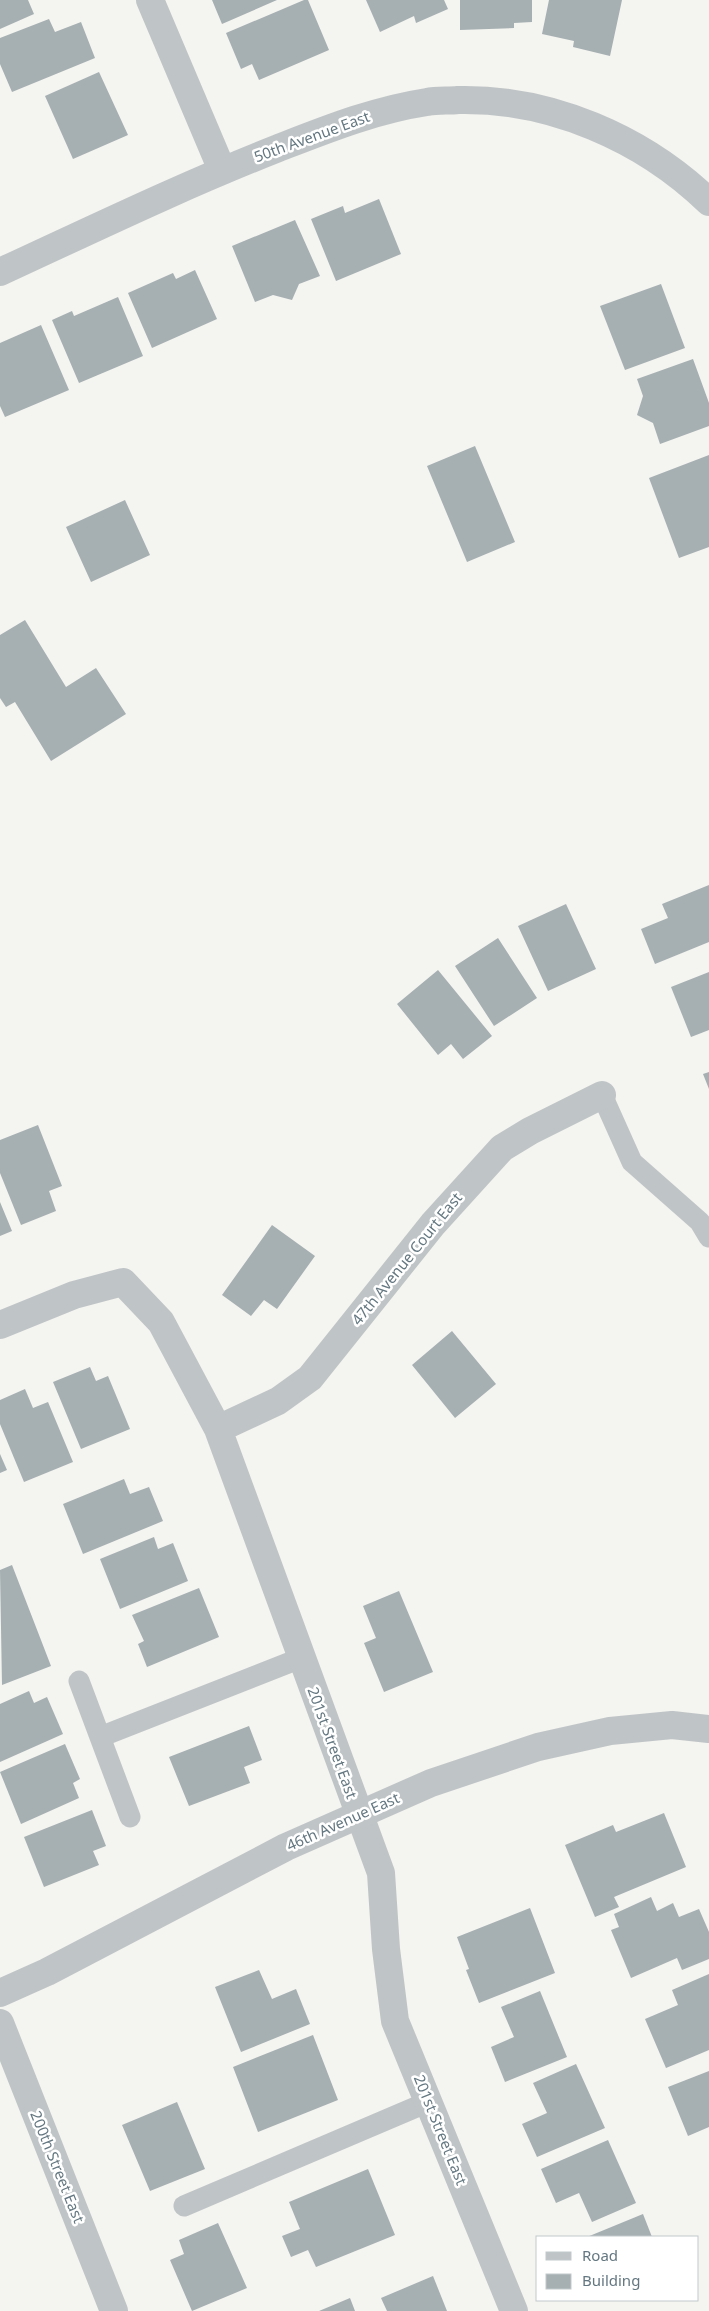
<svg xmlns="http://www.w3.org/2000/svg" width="709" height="2311" font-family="'Noto Sans',sans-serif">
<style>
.building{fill:#a6afb2}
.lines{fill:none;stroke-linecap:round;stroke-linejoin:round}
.service{stroke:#bfc4c6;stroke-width:21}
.minor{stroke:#bfc4c6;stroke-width:28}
.tertiary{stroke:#bfc4c6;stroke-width:28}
.labels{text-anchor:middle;stroke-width:5;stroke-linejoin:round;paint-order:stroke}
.street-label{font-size:15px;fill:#647780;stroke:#fff}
</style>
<rect width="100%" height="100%" fill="#f4f4f0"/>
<path class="building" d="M0 0H28L34 14 0 29Z
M212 0H277L222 24Z
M304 0H308L329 50 259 80 252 64 241 69 226 33Z
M366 0H444L448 9 416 23 414 16 380 32Z
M460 0H532V22L514 23V28L460 30Z
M549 0H622L610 56 573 47 574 41 542 34Z
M49 19 55 32 81 22 95 58 12 92 0 64V38Z
M99 72 128 135 73 159 45 96Z
M379 199 401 254 336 281 311 219 343 206 345 213Z
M295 220 320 276 299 284 292 300 273 295 255 302 232 246Z
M195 270 217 319 152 348 128 293 173 273 176 279Z
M661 284 685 348 625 370 600 306Z
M118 297 143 356 79 383 52 320 72 311 74 316Z
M41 325 69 390 5 417 0 406V343Z
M693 359 709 403V426L660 444 653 423 637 415 643 396 637 379Z
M475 446 515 542 467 562 427 466Z
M709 455V547L679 558 649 478Z
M125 500 150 555 91 582 66 527Z
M25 620 66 687 96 668 126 714 51 761 15 702 6 707 0 698V635Z
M709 885V942L655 964 641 929 668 918 662 904Z
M566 904 596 969 548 991 518 926Z
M498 938 537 998 494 1026 455 966Z
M438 970 492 1036 463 1059 451 1044 438 1055 397 1004Z
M709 972V1030L691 1037 671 987Z
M709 1072V1089L703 1074Z
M38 1125 62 1186 49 1191 56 1211 21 1225 0 1173V1140Z
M0 1202 12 1231 0 1236Z
M272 1225 315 1256 277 1309 264 1300 251 1316 222 1295Z
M452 1331 496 1384 455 1418 412 1365Z
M90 1367 96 1381 108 1376 130 1429 81 1449 53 1382Z
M25 1389 33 1408 48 1402 73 1462 24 1482 0 1424V1400Z
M0 1454 7 1470 0 1473Z
M124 1479 130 1494 149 1487 163 1521 83 1554 63 1504Z
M154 1537 158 1549 173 1543 188 1581 120 1609 100 1559Z
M12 1565 51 1666 2 1685 0 1570Z
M199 1588 219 1637 147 1667 138 1644 144 1641 132 1615Z
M399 1591 433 1672 384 1692 364 1643 376 1638 363 1606Z
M29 1691 34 1703 47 1697 63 1734 0 1762V1704Z
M249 1726 262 1760 244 1767 250 1783 189 1806 169 1757Z
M65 1744 80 1779 73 1783 79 1798 21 1824 0 1772Z
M92 1810 106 1846 93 1851 99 1865 44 1887 24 1837Z
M664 1813 686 1867 614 1897 619 1907 595 1917 565 1845 613 1825 616 1832Z
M651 1897 657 1911 673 1903 679 1917 699 1909 709 1932V1959L682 1970 677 1958 631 1978 611 1930 619 1927 614 1914Z
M530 1908 555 1973 479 2003 466 1970 469 1969 457 1937Z
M259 1970 272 1999 296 1989 310 2024 241 2052 215 1987Z
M709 1974V2050L666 2068 645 2019 678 2005 672 1990Z
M540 1991 567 2057 505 2082 491 2047 514 2037 501 2007Z
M313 2035 338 2100 258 2132 233 2067Z
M576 2064 605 2128 537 2157 522 2124 547 2113 533 2083Z
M709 2071V2127L688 2136 668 2087Z
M177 2102 205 2169 150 2191 122 2125Z
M608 2140 636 2203 592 2222 579 2193 556 2203 541 2169Z
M368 2169 395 2235 316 2267 308 2250 291 2257 282 2236 300 2229 289 2202Z
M643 2214 652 2237H587Z
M218 2223 247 2288 192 2311 170 2260 184 2254 179 2240Z
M433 2276 447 2311H387L381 2298Z
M350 2298 355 2311H319Z"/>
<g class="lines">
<path class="service" d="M602 1095 632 1162 700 1222 709 1237
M79 1681 130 1817
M100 1737 301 1658
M184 2206 428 2102"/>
<path class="minor" d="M150 0 222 170
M0 272C91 230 182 186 276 149 325 130 374 110 427 102 437 100 448 101 458 100 550 98 643 138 709 202
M0 1325 74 1295 123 1282 161 1322 218 1429 381 1873 386 1949 395 2021 514 2311
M218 1429 278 1401 310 1378 433 1224 502 1148 530 1131 602 1095"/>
<path class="tertiary" d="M0 1993 47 1972 286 1847 431 1783 538 1747 610 1731 672 1725 709 1729
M0 2023 114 2311"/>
</g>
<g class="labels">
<g class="street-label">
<text transform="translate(312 137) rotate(-20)" y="5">50th Avenue East</text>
<text transform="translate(407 1259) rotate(-51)" y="5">47th Avenue Court East</text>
<text transform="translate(332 1743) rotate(70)" y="5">201st Street East</text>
<text transform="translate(343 1822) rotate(-24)" y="5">46th Avenue East</text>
<text transform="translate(440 2130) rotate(68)" y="5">201st Street East</text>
<text transform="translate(57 2167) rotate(68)" y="5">200th Street East</text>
</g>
</g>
<rect x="536" y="2236" width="162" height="65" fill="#ffffff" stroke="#c1c9cc"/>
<rect x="546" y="2252" width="25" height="8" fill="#bfc4c6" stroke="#c1c9cc"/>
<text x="582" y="2261" font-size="15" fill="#647780">Road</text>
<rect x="546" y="2274" width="25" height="15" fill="#a6afb2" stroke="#c1c9cc"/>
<text x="582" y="2286" font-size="15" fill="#647780">Building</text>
</svg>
